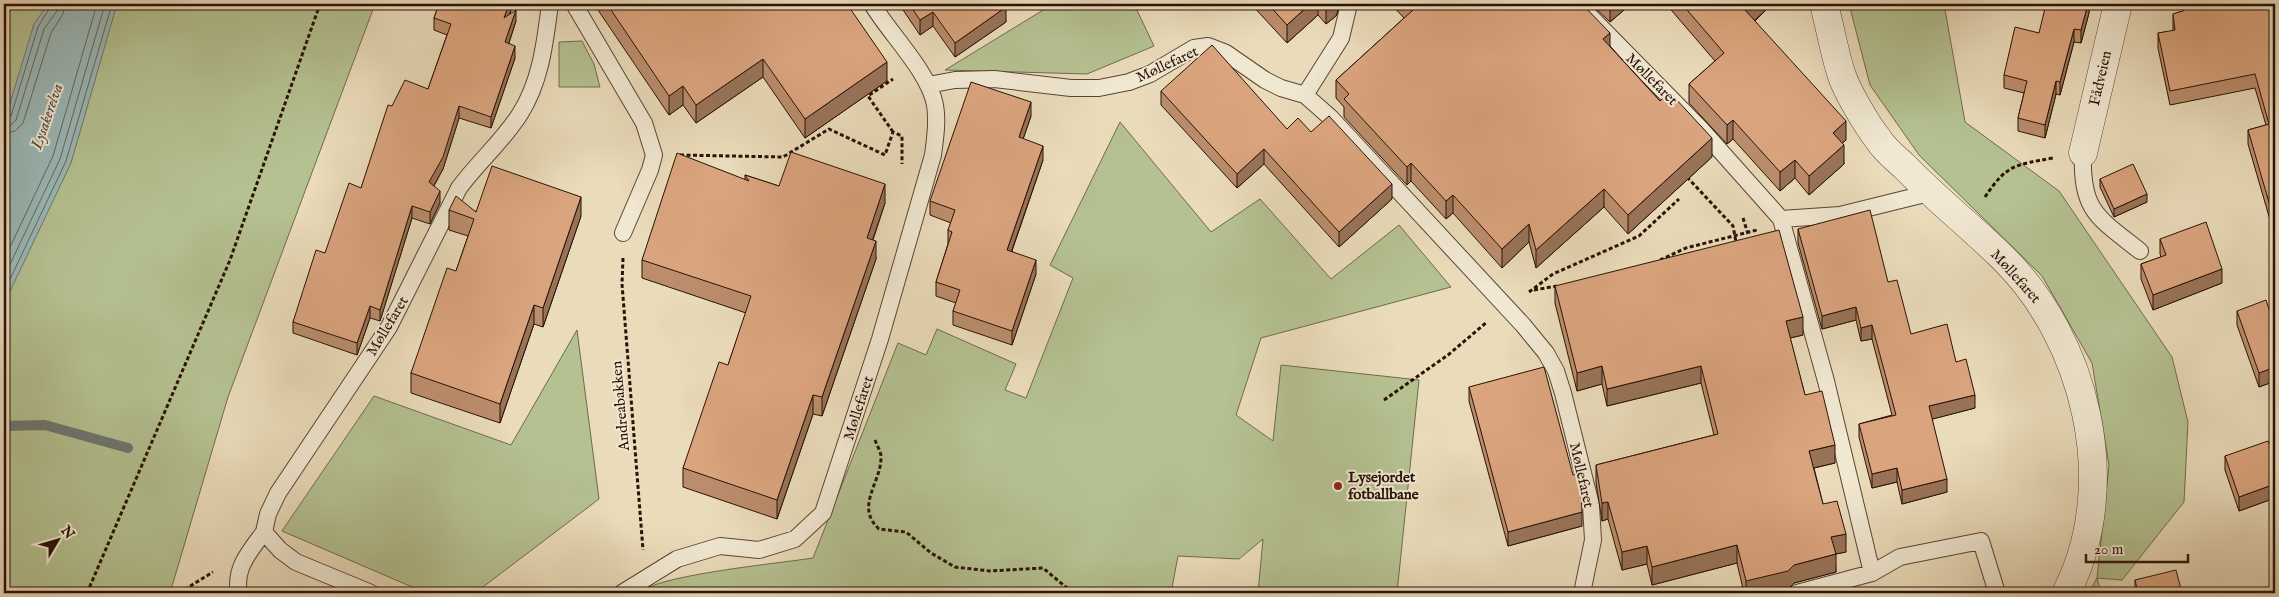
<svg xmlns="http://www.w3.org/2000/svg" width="2279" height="597" font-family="'IM FELL English',serif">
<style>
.green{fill:#b5c191;stroke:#6f6a4c}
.water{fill:#9ab9b8;stroke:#6d7671}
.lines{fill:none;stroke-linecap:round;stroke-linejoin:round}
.shore{stroke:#626660;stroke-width:1}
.stream{stroke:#6d7671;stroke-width:10}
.service-casing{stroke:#594434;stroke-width:18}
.minor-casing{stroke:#594434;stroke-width:29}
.path{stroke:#291207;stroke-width:3;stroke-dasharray:4 2.5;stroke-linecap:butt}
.service{stroke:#f1e8d2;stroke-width:16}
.minor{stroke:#f1e8d2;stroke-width:28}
.path-bridge{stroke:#291207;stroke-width:3;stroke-dasharray:4 2.5;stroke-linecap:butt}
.wall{fill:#bb8d6c;stroke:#291207}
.shaded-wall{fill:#997358;stroke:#291207}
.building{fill:#daa47e;stroke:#291207}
.poi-dot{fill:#8f2418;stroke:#f1e8d2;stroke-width:2}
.labels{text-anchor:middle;stroke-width:4;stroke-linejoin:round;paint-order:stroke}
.street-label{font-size:15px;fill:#291207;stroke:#f1e8d2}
.poi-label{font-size:15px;font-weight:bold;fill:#291207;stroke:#f1e8d2;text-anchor:start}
.water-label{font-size:16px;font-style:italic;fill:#514c45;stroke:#f1e8d2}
</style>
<rect width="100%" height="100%" fill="#eadbba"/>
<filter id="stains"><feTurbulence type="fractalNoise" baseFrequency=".004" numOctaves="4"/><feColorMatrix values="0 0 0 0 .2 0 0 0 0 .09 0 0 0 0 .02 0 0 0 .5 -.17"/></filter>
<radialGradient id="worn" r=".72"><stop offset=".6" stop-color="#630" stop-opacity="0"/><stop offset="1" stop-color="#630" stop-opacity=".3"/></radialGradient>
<path class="green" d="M4 4H375L228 397 170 593H4Z
M1053 4H1134L1154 46 1087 74 945 70Z
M1849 4H1944L1965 122 2059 191 2172 357 2188 422 2184 502 2122 580 2097 578 2101 593H2089L2097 578 2109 465 2092 363 2042 276 1919 155 1870 85Z
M582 41 594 64 600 87H559V42Z
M1120 122 1211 232 1260 199 1331 279 1399 225 1451 287 1261 338 1236 415 1273 441 1281 365 1419 380 1397 593H1258L1263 539 1239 559 1178 556 1171 593H639C656 575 782 563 813 558L898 343 926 355 937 329 1016 364 1005 390 1026 398 1073 278 1050 265Z
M577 330 599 499 475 593H426L282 531 374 396 511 445Z"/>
<path class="water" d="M48 4H117L71 163 4 304V123L34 24Z"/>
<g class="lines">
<path class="shore" d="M4 120 11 116 38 27 52 4
M4 127 11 125 16 120 44 29 57 11 58 4
M4 134 15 131 23 123 51 33 63 14 65 4
M4 260 53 156 97 4
M4 277 60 159 105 4
M4 292 66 161 112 4"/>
<path class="stream" d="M4 426 45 425 128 448"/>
<g class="service-casing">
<path id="service" d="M574 4 644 123 654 155 650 170 623 233
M1578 4 1700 128 1781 219 1826 381 1872 573
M928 85 955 80 994 79 1071 88H1099L1129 82 1150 74 1194 48 1208 46 1226 53 1265 80 1281 88 1305 95 1331 118 1523 325 1546 353 1556 371 1563 393 1591 505 1593 540 1582 593
M1305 95 1341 38 1349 4
M2083 153C2081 211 2097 217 2140 251
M1781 219 1840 215 1929 193
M239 593C234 568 250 551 264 532
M371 593 296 562 280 550 264 532 268 514 278 493 389 327 459 188C478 162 503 141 520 114 541 81 545 42 550 4
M622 593 677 559 720 546 759 550 795 539 823 513 880 339 933 155C935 139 938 122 935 105 929 72 890 34 872 4
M1797 593 1872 573 1900 557 1981 541 1997 593"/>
</g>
<g class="minor-casing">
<path id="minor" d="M1824 4C1830 27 1834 51 1841 73 1846 90 1867 125 1878 139 1884 149 1895 158 1904 166 1935 198 1969 225 2001 256 2086 338 2122 485 2066 593
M2083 153 2118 4"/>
</g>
<path class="path" d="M893 132 868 96 893 79
M680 155 783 157 829 129 885 155 893 132 902 136V164
M1985 197C2007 164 2015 165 2053 158
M1743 218 1748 234
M623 258 622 284 643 550
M1660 260 1686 248 1757 230
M1534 290 1557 286
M1529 292 1553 274 1639 236 1679 199
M1384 400 1448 355 1487 322
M875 440C877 446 882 453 881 459 880 484 855 507 879 529L906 532 931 553 955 567 990 571 1043 568 1073 593
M87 593 230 260 320 4
M179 593 213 572"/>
<use href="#service" class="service"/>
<use href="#minor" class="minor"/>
<path class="path-bridge" d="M1687 177 1733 226 1736 242"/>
</g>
<path class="wall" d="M439 4H513L510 14 516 21 509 43 515 58 491 128 459 118 443 169 434 186 440 203 430 224 412 218 380 321 370 318 357 355 293 333V322L325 253 361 188 392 106 428 89 447 35 434 30V18Z
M598 4H847L887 81 805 138 763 77 696 123 683 105 669 115 598 10Z
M899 4H1003L1006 22 955 57 933 26 920 35Z
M1251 4H1340L1336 16 1326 24 1318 15 1287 43Z
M1391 4H1582L1610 46 1660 101 1712 157 1628 234 1604 207 1536 268 1529 242 1502 268 1453 213 1446 219 1411 181 1407 185 1344 117V107L1336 98V80L1404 18Z
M1591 4H1631L1610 22Z
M1666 4H1767V9L1755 21 1846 140 1842 143 1844 164 1809 195 1795 178 1780 191 1733 139 1727 144 1689 103V84L1715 61Z
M2089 4V13L2081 43 2074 42 2060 95 2056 94 2045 138 2018 131V118L2024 93 2004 88V75L2039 33Z
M2275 4V237L2248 144V130L2266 125 2255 88 2170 105 2158 48V33L2173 31V14L2203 5Z
M1161 91 1287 129 1311 132 1392 199 1339 247 1264 164 1237 188 1161 105Z
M1031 116 1023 139 1043 160 1012 251 1036 274 1012 345 953 325V311L956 303 936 296V282L948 244V230L951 223 930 215V201Z
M745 175 779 186 885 203 873 240 876 259 822 416 813 414 777 519 683 487V468L728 365 746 313 642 278V260L745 179Z
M2100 179 2147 202 2114 217 2100 187Z
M449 210 581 216 543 327 534 324 500 423 411 393V373L456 271 468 236 449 230Z
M1798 229 1888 282 1911 334 1956 362 1975 408 1932 419 1947 492 1902 504 1897 482 1872 488 1859 437V424L1892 415 1872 339 1861 341 1856 320 1822 329 1798 243Z
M2160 239 2222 283 2153 310 2141 279V264L2161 257 2160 254Z
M1555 286 1803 335 1790 338 1805 395 1835 463 1814 468 1823 504 1846 552 1835 554 1836 572 1794 583 1788 589 1770 593H1744L1737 563 1652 585 1647 564 1622 570 1608 519 1602 521 1596 483V465L1714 435 1701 383 1607 406 1602 384 1577 391 1555 303Z
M2237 311 2273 321 2275 320V381L2259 387 2237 325Z
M1469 387 1582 526 1508 546 1469 401Z
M2275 448V498L2239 511 2225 470V456L2271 449Z
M2135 580 2182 593H2135Z"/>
<path class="shaded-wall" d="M509 4H513L504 30V18Z
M1310 4H1318V15L1287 43V25Z
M1329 4H1340L1336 16 1326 24V6Z
M1610 4H1631L1610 22Z
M1753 4H1767V9L1745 29V10Z
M2088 4H2089V13L2081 43V30Z
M1006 7V22L955 57V43Z
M516 10V21L505 54V42Z
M933 12V26L920 35V20Z
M2074 29V42L2060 95V82Z
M1610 33V51L1603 39Z
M515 46V58L491 128V117Z
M763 59V77L696 123V105Z
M887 62V81L805 138V119Z
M2056 81V94L2045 138V125Z
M683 86V105L669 115V96Z
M1031 102V116L1019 151V137Z
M459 106V118L443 169 429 194V182Z
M1733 120V139L1727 144V125Z
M1846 121V140L1833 151V133Z
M1712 138V157L1628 234V215Z
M1844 145V164L1809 195V176Z
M1043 146V160L1007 264V250Z
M1264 149V164L1237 188V174Z
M1795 160V178L1780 191V172Z
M1411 163V181L1407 185V167Z
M885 184V203L867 256V238Z
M1392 184V199L1339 247V232Z
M1604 189V207L1536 268V250Z
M440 191V203L430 224V212Z
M2147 194V202L2114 217V209Z
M1453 195V213L1446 219V201Z
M581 197V216L543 327V308Z
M412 206V218L380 321V310Z
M1529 224V242L1502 268V249Z
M876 241V259L822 416V397Z
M1036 260V274L1012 345V331Z
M2222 269V283L2153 310V295Z
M534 305V324L500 423V404Z
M370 306V318L357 355V343Z
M1856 307V320L1822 329V316Z
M1803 317V335L1786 339V321Z
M1872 325V339L1861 341V328Z
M1602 366V384L1577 391V373Z
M1701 366V383L1607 406V389Z
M2275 367V381L2259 387V373Z
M813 395V414L777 519V500Z
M1975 395V408L1929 420V406Z
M1835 445V463L1809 469V451Z
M1897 468V482L1872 488V474Z
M1947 479V492L1902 504V490Z
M2275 484V498L2239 511V497Z
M1608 502V519L1602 521V503Z
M1582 512V526L1508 546V532Z
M1846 534V552L1831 555V537Z
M1737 545V563L1652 585V567Z
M1647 546V564L1622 570V552Z
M1836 554V572L1794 583 1788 589 1770 593H1746V581L1794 565Z"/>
<path class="building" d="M439 4H509L504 18 516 10 505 42 515 46 491 117 459 106 443 157 429 182 440 191 430 212 412 206 380 310 370 306 357 343 293 322 316 250 325 253 349 183 361 188 388 105 392 106 405 80 428 89 451 24 434 18Z
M607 4H847L887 62 805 119 763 59 696 105 683 86 669 96Z
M909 4H1003L1006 7 955 43 933 12 920 20Z
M1268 4H1310L1287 25Z
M1408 4H1582L1610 33 1603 39 1660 101 1665 96 1670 102 1675 98 1712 138 1628 215 1604 189 1536 250 1529 224 1502 249 1453 195 1446 201 1411 163 1407 167 1344 99 1349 94 1336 80 1413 10Z
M1682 4H1753L1745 10 1846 121 1833 133 1844 145 1809 176 1795 160 1780 172 1733 120 1727 125 1689 84 1724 53Z
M2046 4H2088L2081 30 2074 29 2060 82 2056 81 2045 125 2018 118 2027 81 2004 75 2015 27 2039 33Z
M2190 4H2200L2203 5 2211 4H2275V223L2248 130 2269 124 2255 74 2170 91 2158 33 2175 30 2173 14 2183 11Z
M1212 45 1287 129 1298 118 1311 132 1329 116 1392 184 1339 232 1264 149 1237 174 1161 91Z
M971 82 1031 102 1019 137 1043 146 1007 250 1036 260 1012 331 953 311 960 290 936 282 952 232 948 230 955 210 930 201Z
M791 152 885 184 867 238 876 241 822 397 813 395 777 500 683 468 719 362 728 365 751 296 642 260 677 153 749 181 745 175 779 186Z
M2133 164 2147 194 2114 209 2100 179Z
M492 166 581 197 543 308 534 305 500 404 411 373 447 268 456 271 474 219 449 210 456 196 476 212Z
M1870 210 1888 282 1897 280 1911 334 1947 324 1956 362 1966 359 1975 395 1929 406 1947 479 1902 490 1897 468 1872 474 1859 424 1896 415 1872 325 1861 328 1856 307 1822 316 1798 229Z
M2206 222 2222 269 2153 295 2141 264 2166 255 2160 239Z
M1779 230 1803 317 1786 321 1805 395 1822 391 1835 445 1809 451 1823 504 1837 501 1846 534 1831 537 1836 554 1794 565 1788 571 1746 581 1737 545 1652 567 1647 546 1622 552 1608 502 1602 503 1596 465 1718 434 1701 366 1607 389 1602 366 1577 373 1555 286Z
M2266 300 2273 321 2275 320V367L2259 373 2237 311Z
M1544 367 1573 475 1577 474 1581 492 1582 512 1508 532 1469 387Z
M2268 441 2271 449 2275 448V484L2239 497 2225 456Z
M2176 570 2182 593H2138L2135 580Z"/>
<circle class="poi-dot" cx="1338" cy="486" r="5"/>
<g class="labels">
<g class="street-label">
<text transform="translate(1167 64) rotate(-25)" y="5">Møllefaret</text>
<text transform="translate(2100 78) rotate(-77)" y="5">Fådveien</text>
<text transform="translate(1652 79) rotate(45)" y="5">Møllefaret</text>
<text transform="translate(2016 276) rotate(48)" y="5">Møllefaret</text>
<text transform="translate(387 326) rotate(-59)" y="5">Møllefaret</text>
<text transform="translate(620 406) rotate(-95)" y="5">Andreabakken</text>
<text transform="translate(858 408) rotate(-72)" y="5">Møllefaret</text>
<text transform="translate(1582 475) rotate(77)" y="5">Møllefaret</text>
</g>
<g class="poi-label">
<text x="1348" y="482">Lysejordet<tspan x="1348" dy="17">fotballbane</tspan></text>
</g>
<g class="water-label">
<text transform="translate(46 116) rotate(-71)" y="6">Lysakerelva</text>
</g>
</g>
<rect width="2279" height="597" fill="none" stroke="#eadbba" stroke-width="20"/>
<rect x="5" y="5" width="2269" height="587" fill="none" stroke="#291207" stroke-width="2.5"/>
<rect x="10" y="10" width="2259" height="577" fill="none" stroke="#291207"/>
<g transform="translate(58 540) rotate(52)" stroke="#f1e8d2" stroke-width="4" paint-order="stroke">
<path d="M0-4L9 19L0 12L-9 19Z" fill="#291207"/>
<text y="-8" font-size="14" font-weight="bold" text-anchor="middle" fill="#291207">N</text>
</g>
<path d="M2086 554v8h102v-8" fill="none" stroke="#291207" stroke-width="2.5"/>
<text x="2094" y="554" font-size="15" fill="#291207" stroke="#f1e8d2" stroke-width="4" paint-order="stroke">20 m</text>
<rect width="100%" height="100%" filter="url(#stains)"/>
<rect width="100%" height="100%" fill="url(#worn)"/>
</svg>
